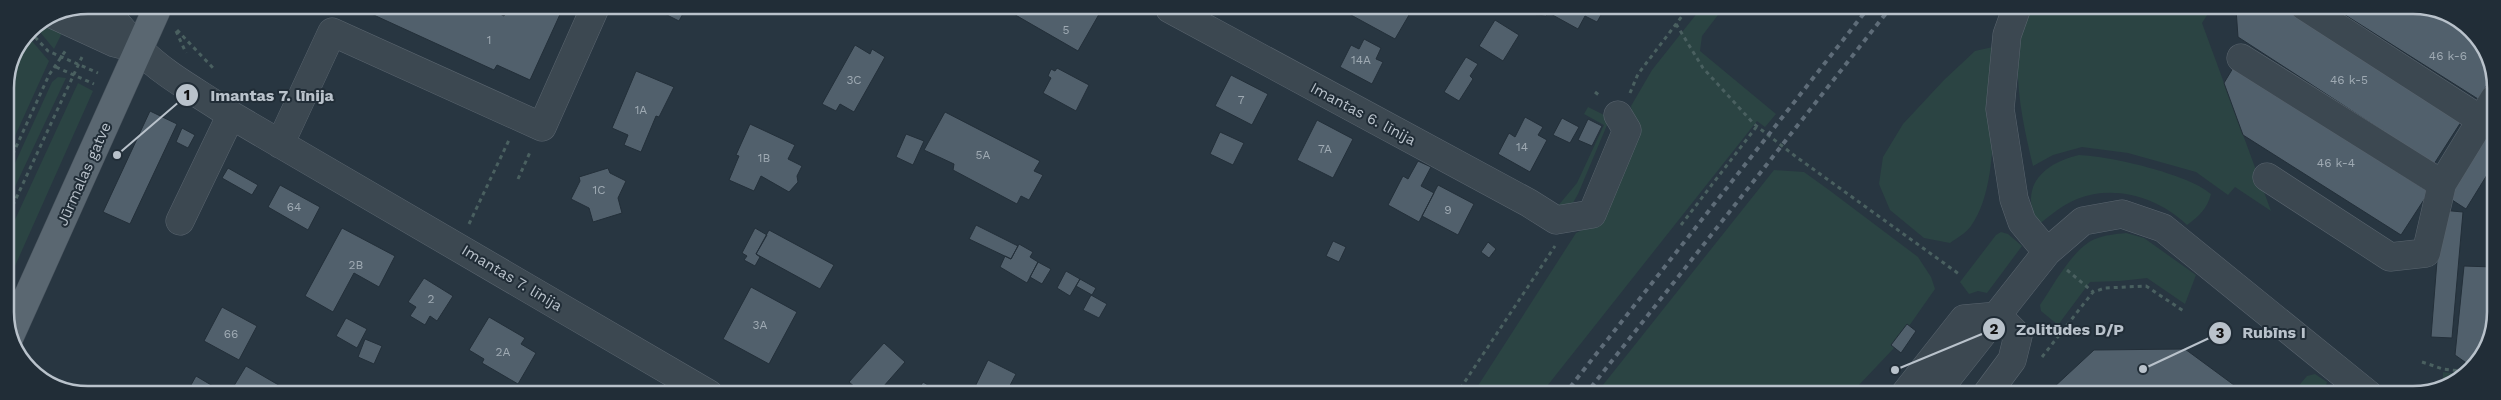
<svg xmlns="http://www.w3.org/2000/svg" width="2501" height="400" font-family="'Work Sans',sans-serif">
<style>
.green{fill:#2b4443}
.building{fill:#51606c;stroke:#232f39}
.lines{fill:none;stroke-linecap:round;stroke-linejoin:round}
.minor-casing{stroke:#5a656f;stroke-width:29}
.major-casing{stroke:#46515b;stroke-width:29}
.path{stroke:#4a6060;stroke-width:3;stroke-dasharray:4 4;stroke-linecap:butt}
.minor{stroke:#3c4851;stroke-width:28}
.major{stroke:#5a6771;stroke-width:28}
.rail{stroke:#5e6c78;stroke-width:4;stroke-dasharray:5 5;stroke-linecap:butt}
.labels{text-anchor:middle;stroke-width:4;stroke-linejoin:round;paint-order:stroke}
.number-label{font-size:12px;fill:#9faab3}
.street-label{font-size:15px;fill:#b9c2cb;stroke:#212d37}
.rim{fill:none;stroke:#b9c2cb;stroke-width:2.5}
.leader{fill:none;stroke:#b9c2cb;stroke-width:2}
.callout-dot{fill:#b9c2cb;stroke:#212d37;stroke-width:2}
.mark-label{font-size:15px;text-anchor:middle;font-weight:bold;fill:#111}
.callout-label{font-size:16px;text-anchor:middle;font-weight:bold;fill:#b9c2cb;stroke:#212d37;stroke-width:4;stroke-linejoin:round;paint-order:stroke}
</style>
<rect width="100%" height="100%" fill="#283641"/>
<path class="green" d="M2213 6 2202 23 2271 211 2235 187 2228 195 2196 172 2128 153 2082 147 2053 155 2033 166C2021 117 2008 55 2028 7Z
M1702 7H1724L1702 36 1700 51 1776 114 1765 127 1757 121 1540 395H1472L1576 233 1595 224 1634 128 1631 106 1652 70Z
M42 21 63 31 54 49 35 26Z
M26 34 49 61 6 156 5 88 11 56Z
M1993 47C1992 97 2001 185 1971 226 1966 233 1957 238 1950 243L1924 238 1890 210 1879 184 1883 157 1903 124 1944 80 1975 51Z
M58 77 66 78 6 206V183L52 82Z
M78 83 93 91 7 284V237Z
M1588 107 1610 118 1578 194 1570 208 1560 214 1557 207 1577 183 1604 125 1584 114Z
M2079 155C2110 156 2188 174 2211 194 2207 209 2199 216 2187 225 2159 198 2115 184 2077 199 2062 205 2051 215 2038 225 2036 217 2030 206 2031 198 2032 173 2057 160 2079 155Z
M1774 170 1804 172 1829 190 1918 257 1931 277 1935 289 1909 326 1907 324 1891 345 1894 348 1858 386 1854 395H1595Z
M2001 232 2008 234 2022 246 1987 293 1978 291 1969 294 1960 282 1996 235Z
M2126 233 2144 238 2196 275 2185 304 2147 278 2120 281 2090 282 2058 325 2041 311 2040 305C2053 286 2073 248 2095 239 2105 235 2116 234 2126 233Z
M2443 372 2467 375 2443 384Z
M2315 374 2327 382 2324 395H2300L2296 389 2307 376Z"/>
<path class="building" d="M2237 6H2281L2461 122 2434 164 2238 37 2236 9Z
M2331 6H2422L2476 41 2494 74 2478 99Z
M1355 8H1397L1409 15 1395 39 1351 15Z
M1530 8H1605L1597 22 1585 16 1578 29 1549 13 1546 16 1536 15Z
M1005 9H1102L1078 51Z
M492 10 504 16 507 10H562L530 80 497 65 494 70 365 11Z
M662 10H685L679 21 661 12Z
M1495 20 1519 35 1503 61 1479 46Z
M1364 39 1381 48 1376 59 1383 62 1372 84 1340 67 1351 45 1359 49Z
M855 45 870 54 872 49 885 57 854 112 840 104 836 111 822 104Z
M1466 57 1478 64 1470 76 1473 79 1459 101 1444 92Z
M1057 68 1089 85 1076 111 1043 93 1051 78 1048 76 1051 69 1055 71Z
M2233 68 2429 192 2401 235 2243 135 2224 83Z
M636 71 674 87 659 117 656 116 641 152 624 145 628 135 612 128Z
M1231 75 1268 94 1252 125 1215 106Z
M150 111 177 124 130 224 103 212Z
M945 112 1040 161 1034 171 1043 175 1029 200 1021 196 1017 204 953 170 954 164 924 150Z
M1525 117 1543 127 1538 135 1547 140 1530 172 1498 154 1509 133 1515 137Z
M2495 117V162L2466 209 2446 196Z
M1562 118 1579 127 1570 143 1553 135Z
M1588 119 1602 126 1592 146 1578 140Z
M1317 120 1353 139 1333 178 1297 160Z
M750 124 795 145 788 159 802 166 797 176 798 182 789 192 761 176 754 191 729 180 739 156 736 155Z
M182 128 195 135 188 148 176 142Z
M1220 132 1244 143 1233 165 1210 154Z
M906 134 924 141 913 165 896 157Z
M1418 161 1431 167 1421 186 1434 193 1419 222 1388 205 1403 176 1408 179Z
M228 168 258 185 252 195 222 178Z
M608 168 610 173 626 181 618 198 622 213 593 222 589 208 571 199 580 181 579 177Z
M280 185 320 207 308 230 268 207Z
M1438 185 1474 204 1458 235 1422 216Z
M2441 210 2463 212 2452 338 2431 337Z
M976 225 1018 246 1011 259 969 239Z
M342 228 395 256 379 287 354 273 333 312 305 296Z
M755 228 767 235 756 254 760 257 755 266 744 260 747 256 742 253Z
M769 230 834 265 820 289 756 254Z
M1333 241 1346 247 1339 262 1326 256Z
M1488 242 1496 249 1489 258 1481 252Z
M1019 244 1033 252 1030 257 1038 262 1027 283 1000 267 1005 256 1011 259Z
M1038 262 1051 269 1042 284 1030 277Z
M2464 266 2493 267 2486 340 2472 367 2455 355Z
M1066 271 1080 279 1070 296 1057 288Z
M424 278 453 296 437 321 430 316 425 325 410 316 416 307 408 302Z
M1080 279 1096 288 1092 295 1076 286Z
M751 287 797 312 769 364 723 339Z
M1091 295 1107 304 1099 318 1083 310Z
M222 307 257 326 239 360 204 341Z
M489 317 525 338 521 344 536 353 518 384 482 363 484 359 469 350Z
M346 318 367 329 357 348 336 336Z
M1907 324 1916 331 1901 353 1891 345Z
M365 339 382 346 374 364 358 357Z
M884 343 905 362 876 395 863 394 849 382Z
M2185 349 2238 388 2237 395H2053V388L2094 350Z
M988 360 1016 374 1005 395H971Z
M246 366 294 394H229Z
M196 376 223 392 222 394H186Z
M923 382 944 395H915Z
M1034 387 1048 395H1030Z"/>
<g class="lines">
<g class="minor-casing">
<path id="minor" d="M2304 6 2481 120
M2017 7 2007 35 2000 109 2014 199 2022 222 2047 252
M1170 9 1529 203 1556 220 1592 214 1627 130 1618 115
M101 11C121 24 124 34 139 49 165 76 201 94 231 115L709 394
M52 14 115 43 139 49
M2241 58 2442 184 2494 99
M280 144 332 32 542 127 594 10
M2267 177 2390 257 2426 253 2442 184
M180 221 231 115
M1904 395 1964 319 1998 316
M1934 395 2047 252 2083 221 2122 214 2163 228 2369 395
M1986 395 2012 360 2018 336 1998 316"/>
</g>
<g class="major-casing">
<path id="major" d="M10 336 156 11"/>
</g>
<path class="path" d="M1676 24 1703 68 1754 124 1795 156 1959 274
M177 30 215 70
M176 31 186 53
M35 37 48 51 98 73
M56 67 94 84
M1595 92 1600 96
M1630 93 1638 74 1689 7
M6 169 49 75 66 50
M518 179 531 150
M6 220 82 57
M469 224 509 140
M1681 225 1757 126
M2067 270 2093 292
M2042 357 2093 292 2105 288 2146 286 2185 312
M2422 362 2443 369 2469 372
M1456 395 1555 246"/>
<use href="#minor" class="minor"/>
<use href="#major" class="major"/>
<path class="rail" d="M1564 395 1869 7
M1585 395 1891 7"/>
</g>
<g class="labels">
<g class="number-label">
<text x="1066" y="34">5</text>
<text x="489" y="44">1</text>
<text x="2448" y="60">46 k-6</text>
<text x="1361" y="64">14A</text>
<text x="854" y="84">3C</text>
<text x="2349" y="84">46 k-5</text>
<text x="1241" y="104">7</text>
<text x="641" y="114">1A</text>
<text x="1522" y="151">14</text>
<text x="1325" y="153">7A</text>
<text x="983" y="159">5A</text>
<text x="764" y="162">1B</text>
<text x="2336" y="167">46 k-4</text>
<text x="599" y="194">1C</text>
<text x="294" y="211">64</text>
<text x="1448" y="214">9</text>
<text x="356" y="269">2B</text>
<text x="431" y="303">2</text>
<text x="760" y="329">3A</text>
<text x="231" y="338">66</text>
<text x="503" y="356">2A</text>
</g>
<g class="street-label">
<text transform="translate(1363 114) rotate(28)" y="5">Imantas 6. līnija</text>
<text transform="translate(84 174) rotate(-66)" y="5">Jūrmalas gatve</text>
<text transform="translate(512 278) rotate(31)" y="5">Imantas 7. līnija</text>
</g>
</g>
<path d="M0 0H2501V400H0ZM88 14H2413A74 74 0 0 1 2487 88V312A74 74 0 0 1 2413 386H88A74 74 0 0 1 14 312V88A74 74 0 0 1 88 14Z" fill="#212d37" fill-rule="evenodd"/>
<path class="rim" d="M88 14H2413A74 74 0 0 1 2487 88V312A74 74 0 0 1 2413 386H88A74 74 0 0 1 14 312V88A74 74 0 0 1 88 14Z"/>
<path class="leader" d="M117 155L187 95M1895 370L1994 329M2143 369L2220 333"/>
<g class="callout-dot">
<circle cx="117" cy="155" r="5"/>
<circle cx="1895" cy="370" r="5"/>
<circle cx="2143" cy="369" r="5"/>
<circle cx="187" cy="95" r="12"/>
<circle cx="1994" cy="329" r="12"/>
<circle cx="2220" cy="333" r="12"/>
</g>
<g class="mark-label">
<text x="187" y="100">1</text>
<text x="1994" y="334">2</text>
<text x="2220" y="338">3</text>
</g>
<g class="callout-label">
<text x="272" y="101">Imantas 7. līnija</text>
<text x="2070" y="335">Zolitūdes D/P</text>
<text x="2274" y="338">Rubīns I</text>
</g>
</svg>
